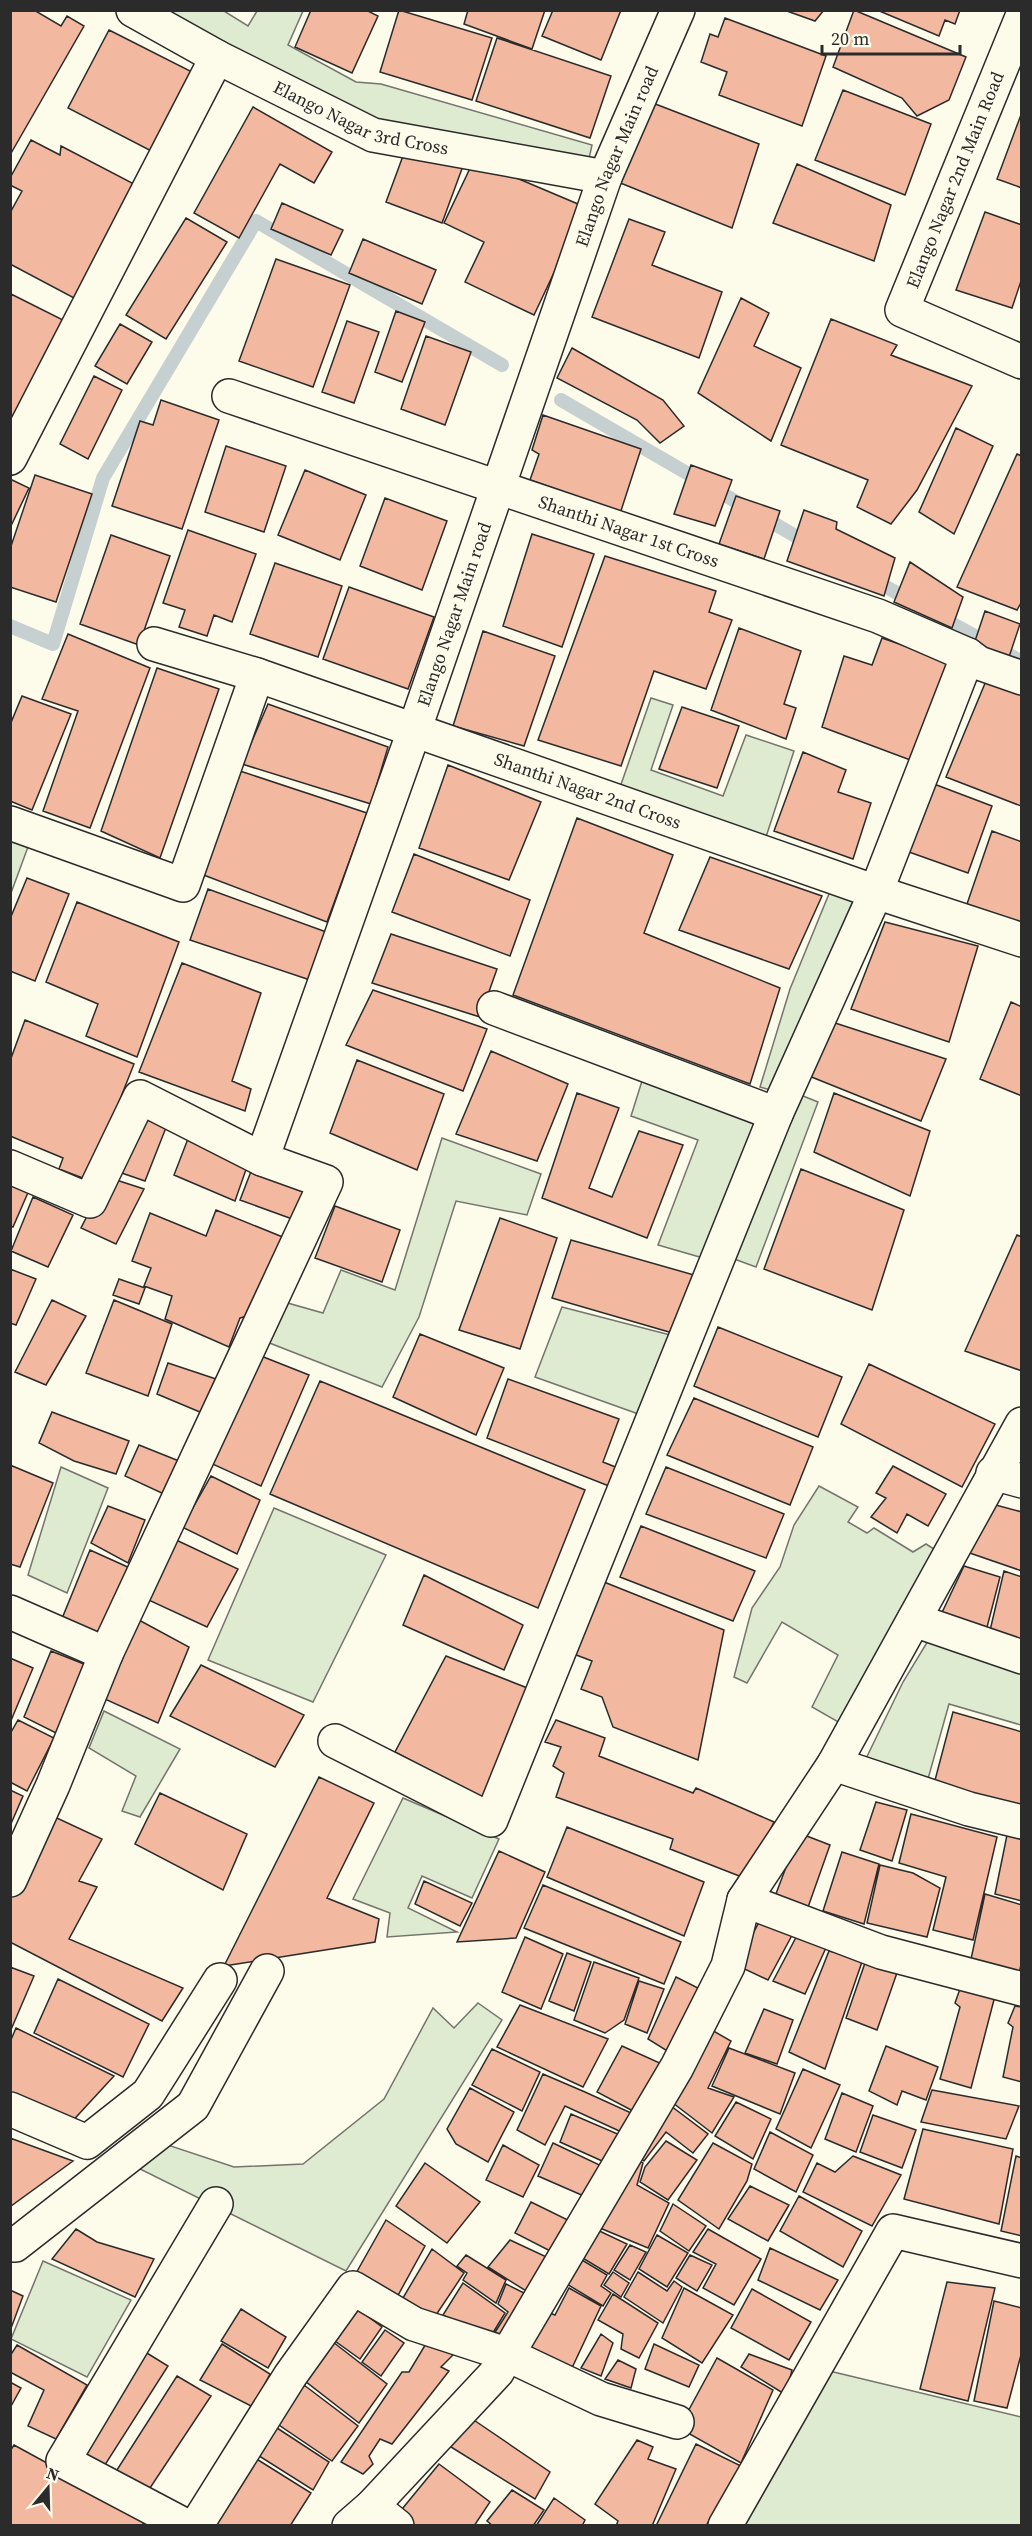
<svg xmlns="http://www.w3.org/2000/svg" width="1032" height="2536" font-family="'Source Serif 4',serif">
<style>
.green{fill:#deebd1;stroke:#74746e;stroke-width:1.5}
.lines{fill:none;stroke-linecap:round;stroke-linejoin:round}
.stream{stroke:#c7d0d0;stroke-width:14}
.building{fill:#f2b8a0;stroke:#2b2b2b;stroke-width:1.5}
.minor-casing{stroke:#2b2b2b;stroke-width:36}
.minor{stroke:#fdfbea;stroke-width:33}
.labels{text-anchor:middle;stroke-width:4.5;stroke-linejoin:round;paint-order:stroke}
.street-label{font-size:18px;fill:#2b2b2b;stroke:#fdfbea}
</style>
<rect width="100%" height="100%" fill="#fdfbea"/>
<path class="green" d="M150 11H224L248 26 257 11H303L288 45 356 82 381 84 592 145 587 168 384 132Z
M651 698 673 705 651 770 723 796 746 735 794 751 764 843 617 796Z
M11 841 28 847 11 893Z
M831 889 863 899 777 1092 760 1087 790 989Z
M642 1081 759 1123 710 1260 658 1245 698 1140 631 1116Z
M798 1094 818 1102 756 1267 726 1256Z
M442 1138 541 1174 527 1215 456 1201 419 1317 382 1387 267 1342 284 1302 323 1313 341 1270 395 1290Z
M562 1307 678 1337 644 1416 535 1377Z
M61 1467 108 1488 67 1593 28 1575Z
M819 1486 858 1507 848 1522 867 1533 874 1528 913 1552 926 1544 937 1551 840 1723 812 1707 838 1655 782 1622 747 1683 734 1677 752 1608 780 1567 794 1525Z
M274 1508 386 1555 313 1702 208 1660Z
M934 1631 1021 1660V1725L949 1704 926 1786 861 1769 903 1682Z
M104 1711 180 1749 140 1817 122 1811 136 1776 89 1748Z
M403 1798 499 1839 472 1898 422 1876 408 1908 457 1932 387 1937 390 1913 353 1899Z
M478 2003 502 2020 346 2271 140 2169 162 2143 234 2167 303 2164 384 2099 433 2008 454 2028Z
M43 2261 131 2300 87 2377 11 2339Z
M821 2369 1021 2417V2525L735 2526Z"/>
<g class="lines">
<path class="stream" d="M561 400 811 545
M872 579 913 602
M938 616 1022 662
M10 626 53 644 103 478 256 221 502 365"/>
</g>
<path class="building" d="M10 10H34L61 26 67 16 84 26 10 155Z
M311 10H366L378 16 352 73 295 47Z
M399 10 492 38 472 100 380 72Z
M468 10H545L532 49 464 24Z
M553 10H621L601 60 542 36Z
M784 10H824L815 21Z
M854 10 966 57 949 100 917 116 902 98 833 67Z
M877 10H960L955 24 945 20 939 36Z
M725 18 826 56 802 126 719 95 727 72 701 62 710 34 718 37Z
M109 30 200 76 159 155 68 108Z
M497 38 611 76 590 138 476 101Z
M843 90 931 124 905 195 815 160Z
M645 100 759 144 732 228 613 180Z
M253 107 332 152 314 183 280 164 239 238 194 213Z
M1022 112V188L997 179Z
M31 140 60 155 61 146 134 184 74 298 10 264V213L22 191 10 185V178Z
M407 145 463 166 442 223 386 202Z
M474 160 585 207 534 315 465 282 484 242 444 223Z
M797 164 891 205 874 261 773 223Z
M282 203 343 230 331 255 271 229Z
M985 212 1022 225V278L1012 308 956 290Z
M186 218 227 242 166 339 126 315Z
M629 219 665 232 652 265 722 292 699 358 592 317Z
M363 239 436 270 422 304 349 273Z
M276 259 350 285 313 387 239 361Z
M11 294 65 321 14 419 10 417Z
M741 298 769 313 754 346 801 368 771 441 698 393Z
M396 311 425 322 402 382 375 372Z
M831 319 897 345 891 355 972 386 917 490 891 524 857 507 868 480 781 445Z
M347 321 379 332 354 403 322 392Z
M120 324 152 342 127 384 95 366Z
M426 336 471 352 445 425 401 409Z
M572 348 663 400 684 426 660 443 637 420 557 378Z
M94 376 122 390 88 459 60 444Z
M161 400 219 420 182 529 112 506 140 421 153 425Z
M543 415 641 449 618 520 595 503 530 480 539 454 532 450Z
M956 428 993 446 954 534 919 512Z
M226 446 286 466 264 532 205 512Z
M1017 454 1022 456V601L1017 610 957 587Z
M691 465 732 480 715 526 674 514Z
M305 470 366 495 340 560 278 535Z
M35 475 92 494 56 602 10 587V549Z
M10 479 29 488 10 528Z
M736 496 780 511 764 559 719 544Z
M385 498 447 521 422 590 360 566Z
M804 510 837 522 836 529 895 558 884 596 787 561Z
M188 530 256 554 232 622 214 615 207 636 179 627 185 610 163 603Z
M532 534 594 554 562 647 503 626Z
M111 535 170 556 139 645 80 624Z
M605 556 716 591 709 612 732 620 706 689 654 671 621 766 538 740Z
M910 562 963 597 952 628 894 602Z
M275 563 342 586 318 657 250 634Z
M349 587 434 617 408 689 323 659Z
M985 611 1020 624 1007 663 972 650Z
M739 628 801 651 784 704 796 708 786 739 711 710Z
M483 631 555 656 524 746 453 726Z
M68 634 150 668 90 828 43 811 78 711 42 699Z
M882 638 951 662 913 761 822 727 844 656 872 665Z
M157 668 219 689 160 858 101 831Z
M986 681 1022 695 1021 806 946 777Z
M22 696 71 714 32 810 10 801V725Z
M268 704 388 747 371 804 242 764Z
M682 707 739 726 717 788 659 769Z
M803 752 846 770 838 792 871 803 853 859 774 831Z
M448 765 541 802 509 880 419 848Z
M240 771 367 813 327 922 201 874Z
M934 784 992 806 968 873 909 852Z
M577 818 673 855 644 933 780 988 750 1084 513 995Z
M992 831 1022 842V923L967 904Z
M414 854 530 900 510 956 392 912Z
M710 857 822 896 789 969 679 930Z
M27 878 69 894 35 981 10 971V919Z
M208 889 329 933 313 981 190 940Z
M77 902 179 942 137 1057 86 1036 98 1004 46 982Z
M885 922 978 946 949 1042 851 1009Z
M391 934 497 969 480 1017 372 983Z
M182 963 261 993 232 1081 251 1089 245 1111 139 1072Z
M373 990 487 1029 463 1091 346 1045Z
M1011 1002 1022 1007V1096L980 1079Z
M25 1020 134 1064 88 1180 59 1169 63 1158 10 1136V1061Z
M829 1021 946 1059 921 1121 809 1076Z
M491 1051 568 1084 537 1161 456 1134Z
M357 1060 444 1094 417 1170 330 1133Z
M577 1093 619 1108 589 1188 612 1197 639 1131 683 1145 647 1238 542 1198Z
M834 1093 930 1131 910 1196 814 1152Z
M141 1107 169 1120 145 1181 113 1170Z
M191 1131 250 1158 235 1201 174 1175Z
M255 1161 309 1183 295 1220 240 1200Z
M801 1169 904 1210 872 1310 764 1269Z
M107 1177 144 1189 116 1244 81 1228Z
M10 1180 30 1188 13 1227 10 1226Z
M33 1197 73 1215 48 1267 11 1251Z
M335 1206 400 1230 382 1282 315 1258Z
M216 1210 290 1240 256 1314 240 1318 229 1347 165 1319 172 1296 144 1286 151 1268 132 1261 150 1213 206 1236Z
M500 1218 557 1238 520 1349 459 1330Z
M1017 1235 1022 1237V1371L965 1351Z
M571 1240 694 1275 676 1334 552 1298Z
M10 1269 36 1279 16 1325 10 1323Z
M119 1279 145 1288 139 1304 113 1295Z
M52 1300 86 1316 46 1385 15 1372Z
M114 1300 172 1324 148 1396 86 1373Z
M718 1327 842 1377 818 1437 694 1386Z
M420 1334 504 1368 476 1435 393 1397Z
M261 1356 309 1375 261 1486 208 1462Z
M168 1363 222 1381 207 1415 157 1394Z
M869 1364 995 1424 962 1487 841 1424Z
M508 1379 619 1419 603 1462 623 1470 614 1488 487 1438Z
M320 1381 585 1490 538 1608 270 1494Z
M694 1398 813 1447 790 1505 667 1455Z
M52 1412 129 1441 116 1474 74 1461 39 1443Z
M139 1445 179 1461 166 1495 125 1476Z
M10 1465 53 1483 20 1567 10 1564Z
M893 1466 946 1494 928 1526 907 1514 897 1533 871 1517 886 1498 876 1493Z
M666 1467 784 1514 766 1558 646 1514Z
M211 1476 260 1500 237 1554 182 1527Z
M981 1501 1022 1512V1571L961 1550Z
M108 1506 145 1520 128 1563 91 1543Z
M641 1526 755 1571 733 1621 620 1577Z
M174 1539 238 1569 207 1627 142 1597Z
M90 1550 132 1569 103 1641 61 1621Z
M964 1566 1000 1577 985 1635 938 1621Z
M1004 1571 1022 1577V1647L988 1639Z
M424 1575 523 1625 504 1670 403 1625Z
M604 1582 724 1630 698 1760 613 1727 602 1697 581 1689 592 1661 571 1653Z
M137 1619 189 1647 158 1723 98 1696Z
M51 1651 89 1666 58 1734 24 1717Z
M446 1656 535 1691 488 1801 395 1752Z
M10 1658 33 1668 10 1723Z
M201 1665 304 1715 275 1767 170 1716Z
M953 1712 1022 1732 1021 1806 934 1784Z
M18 1720 54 1738 27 1791 10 1782V1734Z
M556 1720 605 1738 599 1756 693 1793 696 1788 774 1822 747 1879 670 1849 673 1839 556 1797 564 1773 553 1766 561 1747 545 1742Z
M319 1777 374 1803 327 1898 379 1919 375 1942 224 1966Z
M10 1790 23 1796 10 1826Z
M160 1793 247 1834 223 1890 135 1844Z
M876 1802 907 1810 892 1861 860 1850Z
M44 1812 102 1839 79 1881 97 1887 69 1939 183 1988 162 2021 10 1942V1891Z
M911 1814 997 1837 973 1940 933 1930 946 1877 899 1863Z
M567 1827 704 1882 684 1936 547 1877Z
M799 1833 830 1845 807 1910 774 1899Z
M1007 1835 1022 1839V1901L995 1894Z
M499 1851 545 1872 516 1938 457 1942Z
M842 1852 879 1864 864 1924 823 1911Z
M880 1865 913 1873 940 1888 927 1937 867 1923Z
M424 1881 472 1903 460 1926 415 1904Z
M543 1885 681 1942 664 1984 524 1928Z
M985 1894 1022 1905V1960L1019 1974 971 1959Z
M764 1913 797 1926 768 1980 736 1965Z
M801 1928 830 1939 805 1994 773 1981Z
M525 1937 563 1954 541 2009 502 1992Z
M829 1951 863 1959 825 2069 789 2052Z
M567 1953 591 1962 574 2011 549 2001Z
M866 1960 898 1970 877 2030 846 2018Z
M594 1962 639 1978 624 2020 605 2033 574 2020Z
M10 1967 34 1976 10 2032Z
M676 1977 706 1992 672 2054 648 2039Z
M58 1979 149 2024 123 2077 34 2033Z
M639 1981 664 1989 647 2033 625 2024Z
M961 1986 996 1992 971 2088 940 2079 960 2007 955 2003Z
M520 2005 608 2039 583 2087 497 2047Z
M1015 2006 1022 2007V2082L1003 2077 1013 2027 1008 2023Z
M764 2009 793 2020 777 2064 745 2053Z
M703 2025 731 2041 708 2088 734 2097 712 2133 664 2096Z
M16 2028 114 2076 66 2128 10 2103V2042Z
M622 2046 662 2064 633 2111 597 2092Z
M886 2046 938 2067 926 2100 902 2091 897 2105 869 2091Z
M729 2048 795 2073 780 2114 712 2086Z
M492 2049 540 2072 522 2111 472 2085Z
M803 2069 840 2085 811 2148 776 2129Z
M543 2074 585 2092 640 2117 628 2135 565 2106 545 2145 517 2130Z
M470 2088 514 2112 488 2162 456 2144 447 2129Z
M932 2090 1019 2106 1006 2139 921 2122Z
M842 2093 873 2106 856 2152 825 2139Z
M663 2100 708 2134 693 2153 666 2132 644 2161 632 2151Z
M736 2102 771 2119 753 2159 715 2136Z
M571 2114 627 2138 611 2165 560 2142Z
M873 2115 916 2130 902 2168 860 2152Z
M923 2129 1013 2149 999 2224 904 2199Z
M770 2132 813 2155 796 2192 754 2169Z
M10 2138 73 2161 11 2206 10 2205Z
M666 2141 697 2160 668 2200 640 2182 645 2167Z
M553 2143 608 2169 593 2200 538 2176Z
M713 2143 752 2164 747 2181 719 2229 678 2200Z
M503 2145 539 2165 523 2197 486 2180Z
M629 2154 643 2163 637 2185 669 2203 648 2248 600 2228Z
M853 2156 901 2175 872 2226 803 2192 817 2163 835 2172Z
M1016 2156 1022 2158V2236L1001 2231Z
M425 2163 480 2202 447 2243 396 2206Z
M750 2186 789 2205 768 2241 728 2219Z
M799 2196 862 2231 843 2267 780 2231Z
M531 2202 576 2224 558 2255 515 2233Z
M673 2204 706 2226 689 2251 660 2231Z
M386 2220 425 2246 396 2299 355 2275Z
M591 2227 627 2244 609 2274 576 2254Z
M76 2229 97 2242 154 2259 135 2297 52 2259Z
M708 2229 761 2259 734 2305 703 2288 716 2264 693 2252Z
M657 2235 688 2253 667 2287 639 2269Z
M510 2240 553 2260 531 2294 488 2267Z
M630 2245 646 2252 630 2280 614 2270Z
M770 2248 838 2280 820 2310 758 2280Z
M432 2249 464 2273 430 2324 397 2308Z
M572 2254 607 2275 601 2286 611 2293 603 2306 557 2278Z
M466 2255 506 2280 496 2303 463 2280 467 2273 457 2266Z
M690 2255 712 2265 697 2291 676 2278Z
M613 2272 629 2283 621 2297 604 2285Z
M638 2272 667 2291 674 2281 682 2287 663 2323 624 2297Z
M947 2282 995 2288 968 2401 920 2389Z
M463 2283 505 2313 488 2341 443 2315Z
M506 2284 536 2299 508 2343 492 2337 508 2312 498 2304Z
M569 2288 601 2306 571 2370 517 2345 536 2308 555 2315Z
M684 2288 733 2315 702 2363 662 2338Z
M752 2289 811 2322 789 2360 731 2328Z
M10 2290 23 2296 10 2331Z
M613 2294 658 2323 639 2358 621 2349 623 2334 598 2320Z
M994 2301 1022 2308V2351L1007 2408 974 2401Z
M355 2307 382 2327 360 2359 335 2341Z
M241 2309 286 2337 268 2368 221 2341Z
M385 2330 404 2343 381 2376 362 2362Z
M601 2334 613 2343 601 2376 581 2368Z
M430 2337 455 2353 441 2367 449 2371 392 2444 380 2439 369 2456 373 2464 363 2474 341 2462 402 2372H409Z
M333 2342 387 2384 359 2423 305 2381Z
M222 2344 270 2374 253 2407 200 2380Z
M654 2344 699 2365 689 2387 645 2369Z
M17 2345 87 2385 56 2439 28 2426 44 2390 10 2372V2356Z
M142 2350 168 2366 103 2468 79 2451Z
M749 2354 792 2370 786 2395 741 2367Z
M717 2358 773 2390 741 2463 679 2428Z
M618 2360 636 2369 631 2388 605 2379Z
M177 2376 211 2396 148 2491 115 2473Z
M10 2382 21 2388 10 2408Z
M304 2385 358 2426 332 2461 276 2423Z
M465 2414 550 2472 535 2499 443 2442Z
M274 2426 329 2462 313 2490 256 2454Z
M637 2440 653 2447 648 2459 676 2469 652 2526H616L618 2521 595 2504Z
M696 2444 741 2466 706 2526H656Z
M14 2445 146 2517 142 2526H10V2451Z
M255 2458 311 2493 290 2526H214Z
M439 2464 490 2502 474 2526H413L398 2514Z
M512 2490 544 2510 533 2526H493L487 2521Z
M554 2498 585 2520 582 2526H536Z"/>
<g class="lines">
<g class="minor-casing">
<g id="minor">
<path id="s1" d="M133 10 217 57 373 135 605 177"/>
<path d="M1022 17 902 310 1022 362"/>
<path id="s2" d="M229 396 878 616 968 655 979 663 1022 678"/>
<path d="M10 458 217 57"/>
<path id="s3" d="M154 644 257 675 876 892 1022 940"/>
<path d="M10 823 183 885 257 675"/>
<path d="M494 1008 776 1114"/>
<path d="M10 1167 90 1201 140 1097 262 1159"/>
<path d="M993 1473 1022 1481"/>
<path d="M10 1612 106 1654"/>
<path d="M914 1620 1022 1657"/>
<path d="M335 1741 491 1820 776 1114 876 892 968 655"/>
<path d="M834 1764 969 1809 1022 1822"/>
<path id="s4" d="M10 1880 53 1785 106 1654 326 1182 262 1159 414 731 605 177 678 10"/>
<path d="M744 1900 881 1952 1022 1989"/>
<path d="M10 2109 87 2142 148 2094 220 1980"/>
<path d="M10 2244 15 2245 193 2106 267 1971"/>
<path d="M372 2506 397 2526"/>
<path d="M186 2526 63 2461 216 2204"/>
<path d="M196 2526 290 2376 353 2288 414 2324 506 2354 601 2399 677 2422"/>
<path d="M349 2526 372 2506 497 2372 677 2067 728 1966 744 1900 834 1764 1022 1424"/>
<path d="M725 2526 893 2231 1022 2261"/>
</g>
</g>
<use href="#minor" class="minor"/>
</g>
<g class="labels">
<g class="street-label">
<text dy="6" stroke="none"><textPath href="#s1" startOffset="254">Elango Nagar 3rd Cross</textPath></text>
<text dy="6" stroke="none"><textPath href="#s4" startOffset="1898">Elango Nagar Main road</textPath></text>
<text transform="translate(955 180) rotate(-68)" y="6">Elango Nagar 2nd Main Road</text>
<text dy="6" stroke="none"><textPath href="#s2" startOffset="422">Shanthi Nagar 1st Cross</textPath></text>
<text dy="6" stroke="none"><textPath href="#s4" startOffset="1412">Elango Nagar Main road</textPath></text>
<text dy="6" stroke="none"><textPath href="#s3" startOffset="458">Shanthi Nagar 2nd Cross</textPath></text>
</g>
</g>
<rect width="1032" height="2536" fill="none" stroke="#2b2b2b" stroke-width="24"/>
<g transform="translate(48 2488) rotate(19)" stroke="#fdfbea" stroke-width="4.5" paint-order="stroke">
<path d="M0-4.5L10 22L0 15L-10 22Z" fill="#2b2b2b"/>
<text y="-9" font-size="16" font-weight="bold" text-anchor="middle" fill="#2b2b2b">N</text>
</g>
<path d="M822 45v9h138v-9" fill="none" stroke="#2b2b2b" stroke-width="3"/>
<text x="831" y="45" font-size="18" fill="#2b2b2b" stroke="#fdfbea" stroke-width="4.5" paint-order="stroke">20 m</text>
</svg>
